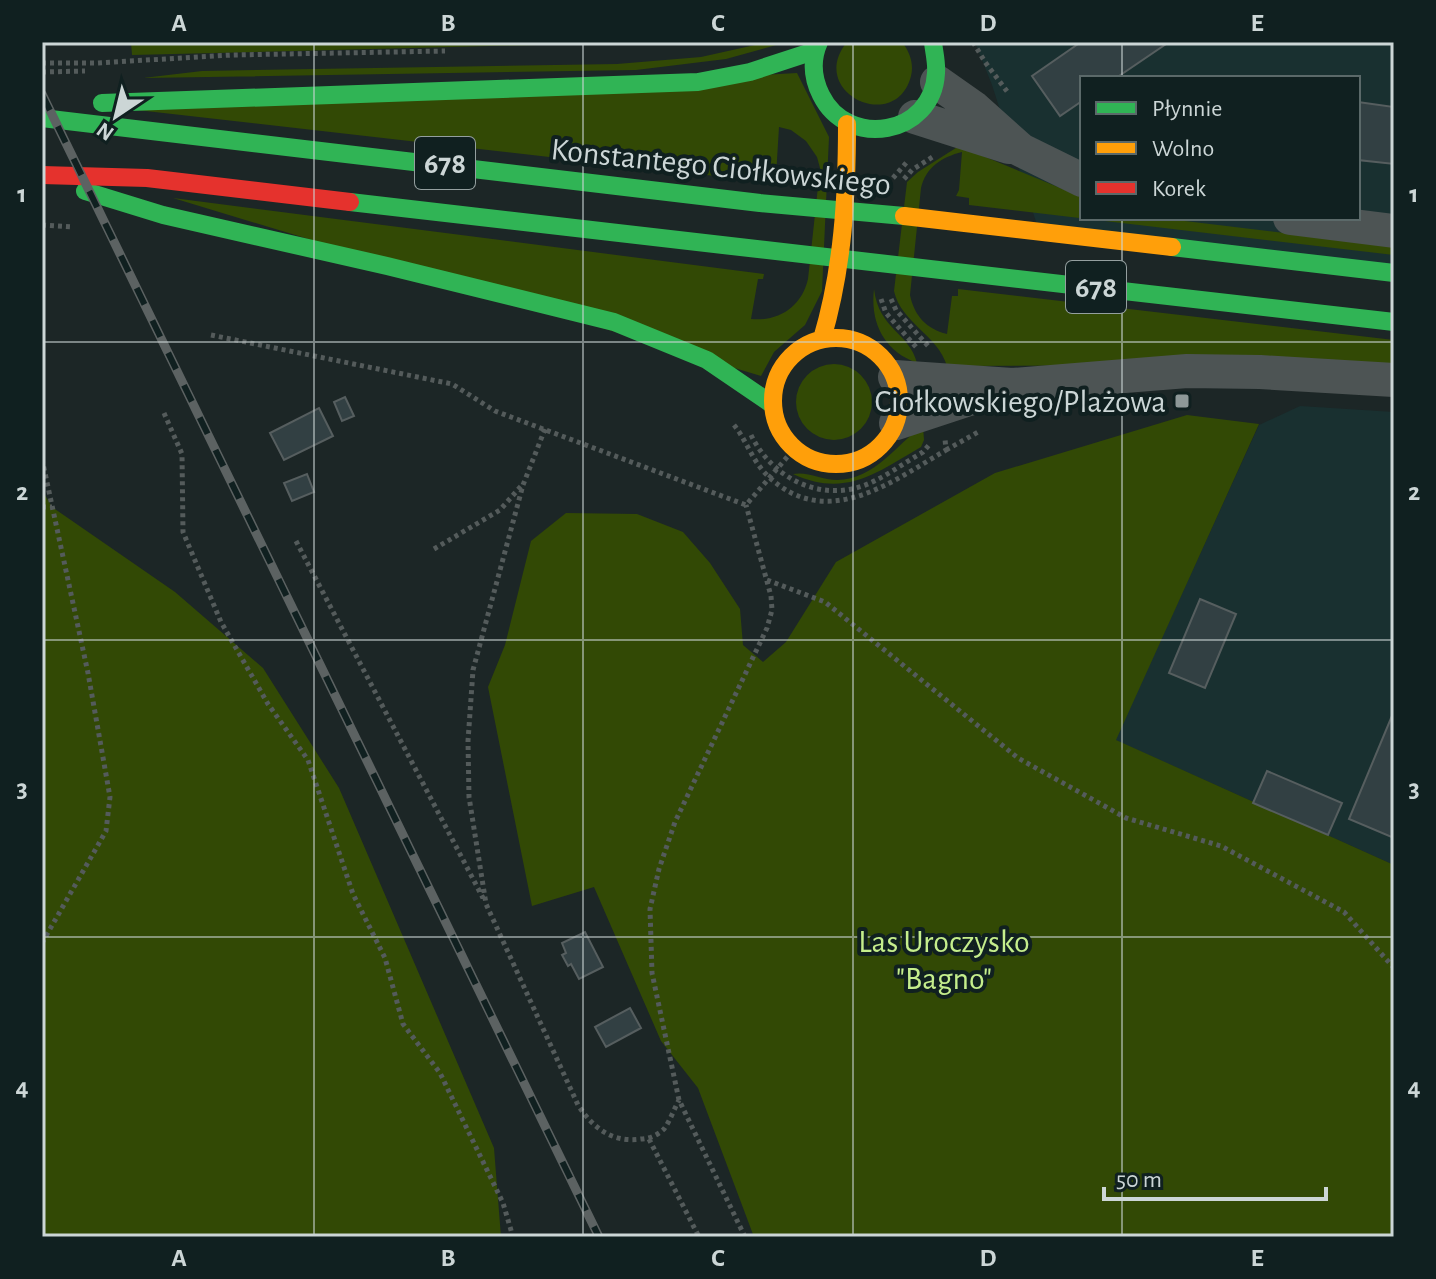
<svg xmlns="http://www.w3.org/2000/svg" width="1436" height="1279" font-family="'Alegreya Sans',sans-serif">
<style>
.built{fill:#193030;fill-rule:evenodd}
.green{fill:#324905}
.building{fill:#324043;stroke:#565e5f;stroke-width:2}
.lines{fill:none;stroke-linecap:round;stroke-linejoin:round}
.path{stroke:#545b5b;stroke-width:5;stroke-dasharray:4 4;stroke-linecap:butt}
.street{stroke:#4d5454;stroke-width:34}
.fast{stroke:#30b455;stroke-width:18}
.slow{stroke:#ff9f0a;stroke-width:18}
.jam{stroke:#e5322d;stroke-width:18}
.rail-casing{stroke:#5c6262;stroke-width:9}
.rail{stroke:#102020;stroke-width:6;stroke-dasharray:18;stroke-linecap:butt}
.grid{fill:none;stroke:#ccd6d6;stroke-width:2;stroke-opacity:0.55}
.poi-dot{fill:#8e9898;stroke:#102020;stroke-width:3}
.labels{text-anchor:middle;stroke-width:8;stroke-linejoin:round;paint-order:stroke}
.shield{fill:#102020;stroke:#949f9f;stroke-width:2}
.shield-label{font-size:30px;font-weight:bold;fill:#ccd6d6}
.street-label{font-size:32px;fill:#ccd6d6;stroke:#102020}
.poi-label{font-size:32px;fill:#ccd6d6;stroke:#102020;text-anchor:end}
.park-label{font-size:32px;fill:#c5ee8c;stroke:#102020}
.neatline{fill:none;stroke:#ccd6d6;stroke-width:3}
.grid-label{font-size:26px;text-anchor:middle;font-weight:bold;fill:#ccd6d6}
</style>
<rect width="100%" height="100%" fill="#1c2626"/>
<path class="built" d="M975 42H1394V270L1039 231 992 85ZM1082 78H1358V218H1082Z
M1300 406 1394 412V865L1115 740 1259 425Z"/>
<path class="green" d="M131 42H656L132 55Z
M769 42H787L726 59 636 70 143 78 202 71 617 64 701 57Z
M847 42H902C910 52 914 64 911 76 896 135 806 92 847 42Z
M797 73 829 137 822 291 805 325 774 352 761 376 173 198 764 274 763 279H758L751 319C779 322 802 306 808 279L820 168 817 157 806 141 791 130 779 127 776 176 751 172 750 180 137 110Z
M959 146 1082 197V218H1160L1394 246V255L969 205V198L956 196 959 190 962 152C942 157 926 167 921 188L910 295C914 315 926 329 947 334L952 296H958V289L1394 340V364L947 366C938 335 901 323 894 291L907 182 918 172Z
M874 289C879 330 909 332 917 363 884 351 870 323 874 289Z
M796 402a38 38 0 1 1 76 0a38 38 0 1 1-76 0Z
M1187 415 1259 424 1116 740 1394 865V1237H754L698 1088 661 1041 594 887 532 906 488 687 505 645 531 541 566 513 637 514 683 532 710 563 740 609 743 645 763 662 786 642 836 562 995 473Z
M923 426 924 440 921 447C876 473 846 498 793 474 807 471 822 480 837 480 876 479 895 445 923 426Z
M42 490 52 507 175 592 263 668 339 788 494 1148 501 1237H42Z"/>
<path class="building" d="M1081 42H1169L1116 78H1082V101L1060 116 1032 76Z
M1358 102 1394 107V164L1358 160Z
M345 397 354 416 342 421 334 402Z
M319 408 333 436 284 460 270 433Z
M307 474 314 492 292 501 284 483Z
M1200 599 1236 614 1205 688 1169 673Z
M1394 711V838L1349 819Z
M1267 771 1342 803 1328 835 1253 803Z
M585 932 603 967 579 979 571 964 568 966 562 955 566 953 562 943Z
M630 1008 641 1028 606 1047 595 1027Z"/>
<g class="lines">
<path class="path" d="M973 42 985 62 1009 94
M42 63H97L232 55 445 51
M42 72 85 71
M893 178 907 162
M904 179 912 170 934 156
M42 225 73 227
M881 299 886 313 917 348
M891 299 896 310 929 347
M211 335 452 384 495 411 746 505 794 449
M164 413 182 454 183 532 221 622 268 704 308 760 353 894 385 958 403 1024 440 1073 503 1203 513 1237
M734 425C747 441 752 461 768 476 826 532 892 482 946 450L945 439
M545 429 523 485 473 670 468 741 469 797 486 904 578 1105C593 1128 612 1143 641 1139 649 1139 658 1135 664 1129 670 1121 674 1109 679 1100
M751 435C770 474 812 499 856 488 879 482 902 464 923 452L929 445
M946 450 980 431
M42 459 88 673 110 797 106 831 42 943
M42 507H52
M296 541 483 898
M434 549 500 510 522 485
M767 580 825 602 1018 758 1126 818 1221 846 1344 912 1394 968
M649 1139 699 1237
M745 1237 679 1100 652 973 650 909 659 869 675 822 767 628 772 610 771 596 746 505"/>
<path class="street" d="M937 82 974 108 1021 150 1082 180
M915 117 1009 147
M1290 218 1394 231
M895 377 1012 385 1187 371 1260 372 1394 380
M896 423 996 390"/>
<path class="fast" d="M819 42C811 60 812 77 821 95 848 150 933 135 936 73 937 63 934 52 933 42
M102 103 698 82 750 72 814 51
M42 118 760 203 904 216
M85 191 163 215 387 266 614 322 707 360 773 405
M350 202C698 244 1046 281 1394 322
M1172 247 1394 273"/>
<path class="slow" d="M904 216 1172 247
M773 401a63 63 0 1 1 126 0a63 63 0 1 1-126 0Z
M822 339C843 268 847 197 847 124"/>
<path class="jam" d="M42 175 147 178 350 202"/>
<g class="rail-casing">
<path id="rail" d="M42 94 599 1237"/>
</g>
<use href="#rail" class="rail"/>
</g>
<path class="grid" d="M314 42V1237M583 42V1237M853 42V1237M1122 42V78M1122 218V1237M42 342H1394M42 640H1394M42 937H1394"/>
<rect class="poi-dot" x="1174" y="393" width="16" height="16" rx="4"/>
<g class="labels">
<g class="shield">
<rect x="415" y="137" width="60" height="52" rx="6"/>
<rect x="1066" y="261" width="60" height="52" rx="6"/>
</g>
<g class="shield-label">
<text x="445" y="173">678</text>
<text x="1096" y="297">678</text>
</g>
<g class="street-label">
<text transform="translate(721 166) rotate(6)" y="11">Konstantego Ciołkowskiego</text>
</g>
<g class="poi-label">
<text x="1166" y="412">Ciołkowskiego/Plażowa</text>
</g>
<g class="park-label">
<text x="944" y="952">Las Uroczysko<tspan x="944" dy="37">"Bagno"</tspan></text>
</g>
</g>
<rect width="1436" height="1279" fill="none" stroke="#102020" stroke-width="88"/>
<rect x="1080" y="76" width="280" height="144" fill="#102020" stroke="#5b6969" stroke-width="2"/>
<rect x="1096" y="102" width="40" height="12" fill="#30b455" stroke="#5b6969" stroke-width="2"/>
<text x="1152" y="116" font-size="24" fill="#ccd6d6">Płynnie</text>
<rect x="1096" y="142" width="40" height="12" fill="#ff9f0a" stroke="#5b6969" stroke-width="2"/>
<text x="1152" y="156" font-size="24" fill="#ccd6d6">Wolno</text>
<rect x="1096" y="182" width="40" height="12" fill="#e5322d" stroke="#5b6969" stroke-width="2"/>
<text x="1152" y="196" font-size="24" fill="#ccd6d6">Korek</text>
<g transform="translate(116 116) rotate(215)" stroke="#102020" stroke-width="6" paint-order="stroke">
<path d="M0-6L14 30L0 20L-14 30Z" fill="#ccd6d6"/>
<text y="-12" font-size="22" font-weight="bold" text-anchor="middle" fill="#ccd6d6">N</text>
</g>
<path d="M1104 1187v12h222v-12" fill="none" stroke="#ccd6d6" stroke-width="4"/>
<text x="1116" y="1187" font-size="24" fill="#ccd6d6" stroke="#102020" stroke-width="6" paint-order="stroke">50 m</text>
<rect x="44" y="44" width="1348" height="1191" class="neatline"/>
<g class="grid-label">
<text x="179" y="31">A</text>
<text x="448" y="31">B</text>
<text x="718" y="31">C</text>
<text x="988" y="31">D</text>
<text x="1257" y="31">E</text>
<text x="22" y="202">1</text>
<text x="1414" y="202">1</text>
<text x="22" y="500">2</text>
<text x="1414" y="500">2</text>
<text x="22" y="797">3</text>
<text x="1414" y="797">3</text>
<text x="22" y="1095">4</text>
<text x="1414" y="1095">4</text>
<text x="179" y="1266">A</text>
<text x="448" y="1266">B</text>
<text x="718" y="1266">C</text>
<text x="988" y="1266">D</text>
<text x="1257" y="1266">E</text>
</g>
</svg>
